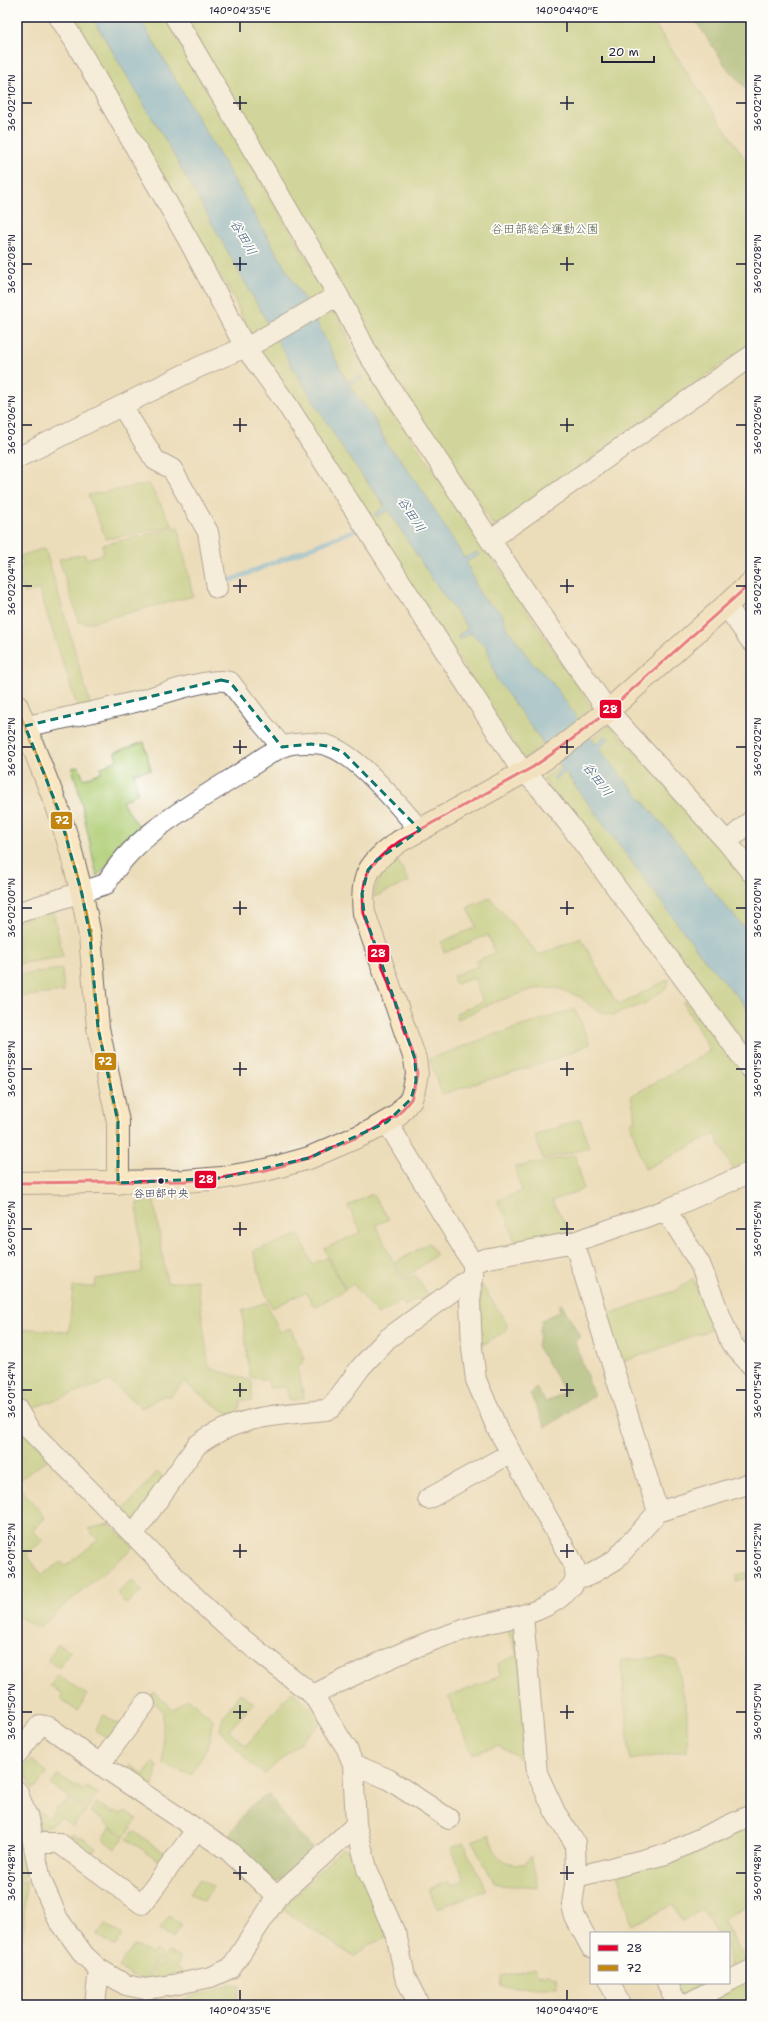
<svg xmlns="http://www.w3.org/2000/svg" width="768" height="2022" font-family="'Shantell Sans','Klee One',sans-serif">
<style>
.green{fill:#afcd74;stroke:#687858}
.forest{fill:#8bb066;stroke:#566950}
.water{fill:#6ab2e1;stroke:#466a8e}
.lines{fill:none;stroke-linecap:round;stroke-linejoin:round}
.stream{stroke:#6ab2e1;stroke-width:5}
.street-casing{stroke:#696367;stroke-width:22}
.secondary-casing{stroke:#696367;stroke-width:24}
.street{stroke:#fff;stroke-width:20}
.secondary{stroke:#f9e7c3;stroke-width:22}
.bus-1-casing{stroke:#fdfcf7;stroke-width:6}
.bus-2-casing{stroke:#fdfcf7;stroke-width:6}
.bus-1{stroke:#e4002b;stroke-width:3}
.bus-2{stroke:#c2850f;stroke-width:3}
.marked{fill:none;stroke:#0f766e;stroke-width:3;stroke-dasharray:8 5;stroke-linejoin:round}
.ticks{fill:none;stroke:#22223b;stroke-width:1.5}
.bus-dot{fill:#22223b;stroke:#fdfcf7;stroke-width:1.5}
.labels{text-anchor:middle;stroke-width:3.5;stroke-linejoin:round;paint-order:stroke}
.bus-label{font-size:11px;fill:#22223b;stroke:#fdfcf7}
.park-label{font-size:12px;fill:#535e4f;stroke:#fdfcf7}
.water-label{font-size:13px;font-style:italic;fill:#3f5c7d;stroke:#fdfcf7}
.line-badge{stroke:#fdfcf7;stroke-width:1.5}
.badge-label{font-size:11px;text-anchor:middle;font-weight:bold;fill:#fff}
.neatline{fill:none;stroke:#22223b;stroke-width:1.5}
.ticks-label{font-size:10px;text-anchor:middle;fill:#22223b}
</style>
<rect width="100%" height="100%" fill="#fdfcf7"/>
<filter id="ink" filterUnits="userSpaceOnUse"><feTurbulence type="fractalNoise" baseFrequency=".025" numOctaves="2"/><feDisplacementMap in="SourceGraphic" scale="8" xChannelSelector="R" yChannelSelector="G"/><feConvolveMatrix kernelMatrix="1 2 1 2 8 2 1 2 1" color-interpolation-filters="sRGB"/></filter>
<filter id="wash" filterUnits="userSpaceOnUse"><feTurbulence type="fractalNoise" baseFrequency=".012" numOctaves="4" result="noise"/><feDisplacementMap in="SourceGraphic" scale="16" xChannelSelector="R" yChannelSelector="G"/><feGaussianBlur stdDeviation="0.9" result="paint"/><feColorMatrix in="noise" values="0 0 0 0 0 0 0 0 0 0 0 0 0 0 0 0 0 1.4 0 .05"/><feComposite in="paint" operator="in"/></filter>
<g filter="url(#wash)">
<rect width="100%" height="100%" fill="#ecddba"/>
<path class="green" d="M67 17H92L166 141 270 326 250 337 236 302 107 80Z
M139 17H165L327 293 307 305Z
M184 17H650L751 168V343L500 525 492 524 373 346Z
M334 305 353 350 372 379 592 708 577 720 551 681 531 662 507 627 501 612 486 601 480 594 466 562 479 555 477 552 464 558 427 499 398 456 389 448 376 423 348 386 361 379 360 375 347 382 314 317Z
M277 338 344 450 385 507 375 514 376 516 388 510 435 583 468 628 458 636 459 639 471 633 487 647 497 680 544 744 524 759 258 350Z
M149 484 173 526 106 539 88 495Z
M178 527 193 596 88 623 79 622 59 559 85 554 86 559 104 554 102 545Z
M45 548 91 707 78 709 39 589 25 593 17 572V569L24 566 20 556Z
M610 725 727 854 751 884V936L702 878 682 848 598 749 608 739 605 736 595 744 591 740Z
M144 742 151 770 134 773 138 793 122 802 142 831 97 876 78 788 72 768 78 766 84 779 102 772 100 768 117 760 115 752Z
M560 765 562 768 553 778 555 780 565 772 701 955 751 1012V1050L543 779Z
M396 857 409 882 374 897C376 879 384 869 396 857Z
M490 898 539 955 581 938 614 999 621 1004 669 979 666 988 644 1004 612 1015 597 1011 580 997 557 988 534 989 495 1002 458 1019 456 1013 483 1002 474 978 455 984 453 976 478 966 476 961 495 953 488 935 444 953 441 942 476 927 468 907Z
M53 909 63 957 17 964V921Z
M62 969 64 992 17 997V975Z
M683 1002H694L751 1077V1162L732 1168 715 1134 645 1169 630 1123 636 1120 631 1096 710 1051Z
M575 1009 590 1044 552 1060 442 1094 429 1059 491 1036Z
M580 1119 589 1148 543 1159 535 1136Z
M576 1155 583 1189 552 1201 569 1229 568 1234 515 1242 508 1220 497 1201 522 1191 515 1167Z
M372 1194 389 1219 376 1225 402 1281 415 1275 433 1301 424 1306 418 1298 405 1306 401 1301 378 1315 353 1284 346 1289 324 1249 361 1232 348 1206Z
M154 1201 167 1283 197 1280 209 1368 252 1381V1401L241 1400 237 1416 220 1409 184 1382 171 1396H162L142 1408 109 1381 29 1409 17 1363V1331L32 1329 69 1332 73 1287H95L96 1279 142 1272 137 1203Z
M299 1235 312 1264 327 1258 345 1290 314 1307 306 1292 272 1308 265 1292 253 1251Z
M429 1243 436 1255 404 1279 395 1263Z
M693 1278 713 1329 620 1363 606 1315 677 1290Z
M481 1284 507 1324 506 1331 479 1347Z
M266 1302 280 1332 290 1328 305 1359 298 1368 304 1398 290 1401 286 1387 269 1388 268 1380 250 1377 242 1311Z
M17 1424 51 1457 17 1482Z
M157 1472 166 1480 136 1523 122 1512Z
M17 1484 45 1518 32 1530 43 1541 26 1554 42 1575 61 1562 66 1566 98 1540 88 1529 109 1524 134 1547 38 1628 17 1616Z
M751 1571V1577L736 1582 737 1576Z
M132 1580 142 1591 126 1604 117 1593Z
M511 1624 518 1629 527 1765 514 1754 498 1746 472 1754 448 1697 500 1676 498 1664 517 1655 507 1629 473 1641 470 1635Z
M58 1644 70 1651 59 1668 48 1660Z
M664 1657 677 1661 687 1713V1751L630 1760 621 1660Z
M58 1675 87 1695 77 1711 60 1699 63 1694 50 1686Z
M292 1691 317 1712 323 1721 265 1774 250 1763 220 1730 223 1717 240 1693 254 1703 229 1730 246 1746Z
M154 1692 173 1710 188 1698 213 1719 208 1745 191 1775 163 1764V1711L150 1697Z
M104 1715 121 1726 112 1741 95 1730Z
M30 1761H33L48 1773 33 1790 23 1768Z
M153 1763 157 1765 156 1775 151 1789 125 1771 130 1765 144 1775Z
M58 1775 83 1790 86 1786 98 1794 87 1808 51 1785Z
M68 1798 86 1810 72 1827 61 1817 43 1830 40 1829 35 1809 49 1818 58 1807H61Z
M96 1803 114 1813 115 1811 121 1814 125 1811 137 1819 125 1836 90 1812Z
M17 1812 26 1838 28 1874 17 1882Z
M751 1823V1904L723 1920 748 1965 729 1975V1933H716L703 1909 682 1921 674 1904 632 1925 617 1873Z
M111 1827 124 1838 115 1849 102 1839Z
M133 1831 168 1855 162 1863 127 1839Z
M72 1834 80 1839 81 1837 96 1848 93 1852 88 1853 69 1838Z
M489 1835C497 1858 498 1864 525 1864L531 1856 538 1888 501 1885 494 1882 472 1841Z
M463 1843 487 1890 437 1908 428 1889 449 1881 451 1885 465 1880 451 1848Z
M342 1848 355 1853 388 1937 368 1945 354 1957 282 1909Z
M200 1879 213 1887 204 1902 190 1893Z
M26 1881 19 2005H17V1883Z
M169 1916 182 1925 173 1938 160 1929Z
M105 1924 122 1935 115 1946 97 1935Z
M134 1945 152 1955 155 1950 162 1955 145 1979 129 1974 118 1967Z
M168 1952 181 1958 176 1966 183 1972 161 1979H148Z
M535 1969 538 1976 550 1974 551 1976 556 1977 557 1987H502L501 1977Z
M751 1974V2005H694Z
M673 1983H715L682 1999Z
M230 1985 240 1986 237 2005H168V2001L184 1999Z
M148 1997H157V2005H147Z"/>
<path class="forest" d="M693 17H751V84L746 89 727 68Z
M562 1304 580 1337 575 1342 594 1396 546 1427 530 1394 536 1388 546 1402 565 1392 537 1346 542 1320 560 1311 558 1306Z
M269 1794 288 1822 316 1852 287 1879 273 1883 226 1840 248 1808Z"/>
<path class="water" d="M92 17H139L314 317 347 382 360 375 362 378 349 386 372 415 383 438 389 448 398 456 428 499 464 558 477 552 479 555 466 562 480 594 486 601 501 612 507 627 531 662 551 681 595 744 606 736 609 739 599 749 682 848 702 878 751 936V1012L701 955 565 772 555 780 553 778 562 768 497 680 487 647 471 633 459 640 458 636 468 628 435 583 388 510 376 517 374 514 385 506 344 450 290 363 166 141Z"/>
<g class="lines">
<path class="stream" d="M224 583 355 530
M746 1337 751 1334"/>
</g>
</g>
<g filter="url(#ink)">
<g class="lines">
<g class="street-casing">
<path id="street" d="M59 17 74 40 189 241 245 347 286 403 518 765 540 788 569 824 751 1069
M175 17 338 295 368 354 490 540 608 711 727 842 751 872
M122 406 155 460 172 469 208 532 217 588
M17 458 199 367 255 343 338 295
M490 540 751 356
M726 605 751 641
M17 728C58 720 98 711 139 701 159 695 212 676 230 682L257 717 282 747
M727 842 751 821
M17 913 106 884C133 836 188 807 233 778 249 768 265 755 282 747 294 742 317 742 329 746 360 757 398 805 420 830
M666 1210 700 1264 731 1343 751 1365
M574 1242 658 1512
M473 1264 484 1259 574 1242 666 1210 751 1172
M17 1409 29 1429 197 1599 225 1625 313 1695 347 1749 353 1764 356 1825 367 1869 397 1938 405 1977 419 2005
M428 1499 511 1453
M133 1535 197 1445C237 1415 279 1415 326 1410L331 1408 361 1367 387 1339 473 1276
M576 1578 588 1576 615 1560 658 1512 751 1483
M523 1616 537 1773 555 1812 575 1843 576 1877 572 1905 575 1917 591 1947
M313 1695C362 1671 411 1646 463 1630 498 1618 545 1618 571 1587 578 1579 576 1570 572 1561L497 1428 476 1380 472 1348 470 1301 473 1276V1264L387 1122
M17 1754 40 1725 49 1727 108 1770 229 1851 277 1897 231 1968 211 1977 173 1985 145 1989 126 1985 99 1969 84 1955 58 1919 41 1880 28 1819 17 1791
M100 1764 145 1704
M353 1764 388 1779 449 1819
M33 1843H59L142 1904 197 1829
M576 1877 666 1854 751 1815
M277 1897 356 1825
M729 1981 751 1970
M610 1983 620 2005
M667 1983 678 2005
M95 2005 99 1969
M685 2005 726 1983"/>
</g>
<g class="secondary-casing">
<path id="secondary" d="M17 706 58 809 69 844 82 894 90 936 98 1028 118 1122V1183
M17 1183 185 1181 221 1178 266 1170 309 1158 371 1131 397 1116 411 1099 414 1089 417 1074 415 1059 364 913C360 875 369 863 400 841L533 767 562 747 608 711 751 583"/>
</g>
<use href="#street" class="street"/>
<use href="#secondary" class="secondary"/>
<g class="bus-1-casing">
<path id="bus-1" d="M17 1183 185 1181 221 1178 266 1170 309 1158 371 1131 397 1116 411 1099 414 1089 417 1074 415 1059 364 913C360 875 369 863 400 841L533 767 562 747 608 711 751 583"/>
</g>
<g class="bus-2-casing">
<path id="bus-2" d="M17 706 58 809 69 844 82 894 90 936 98 1028 118 1122V1183"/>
</g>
<use href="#bus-1" class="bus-1"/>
<use href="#bus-2" class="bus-2"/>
</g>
</g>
<path d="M0 0H768V2022H0ZM221 680 230 682 282 747 311 744 328 746 343 752 420 830 377 860 368 870 362 894 364 913 415 1059 416 1081 411 1099 387 1122 309 1158 221 1178 118 1183V1122L98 1028 90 936 82 894 58 809 25 726Z" fill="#ecddba" fill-opacity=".55" fill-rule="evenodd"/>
<path class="marked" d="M221 680 230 682 282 747 311 744 328 746 343 752 420 830 377 860 368 870 362 894 364 913 415 1059 416 1081 411 1099 387 1122 309 1158 221 1178 118 1183V1122L98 1028 90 936 82 894 58 809 25 726Z"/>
<path class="ticks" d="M240 22V32M567 22V32M240 96V110M567 96V110M22 103H32M233 103H247M560 103H574M736 103H746M240 257V271M567 257V271M22 264H32M233 264H247M560 264H574M736 264H746M240 418V432M567 418V432M22 425H32M233 425H247M560 425H574M736 425H746M240 579V593M567 579V593M22 586H32M233 586H247M560 586H574M736 586H746M240 740V754M567 740V754M22 747H32M233 747H247M560 747H574M736 747H746M240 901V915M567 901V915M22 908H32M233 908H247M560 908H574M736 908H746M240 1062V1076M567 1062V1076M22 1069H32M233 1069H247M560 1069H574M736 1069H746M240 1222V1236M567 1222V1236M22 1229H32M233 1229H247M560 1229H574M736 1229H746M240 1383V1397M567 1383V1397M22 1390H32M233 1390H247M560 1390H574M736 1390H746M240 1544V1558M567 1544V1558M22 1551H32M233 1551H247M560 1551H574M736 1551H746M240 1705V1719M567 1705V1719M22 1712H32M233 1712H247M560 1712H574M736 1712H746M240 1866V1880M567 1866V1880M22 1873H32M233 1873H247M560 1873H574M736 1873H746M240 1990V2000M567 1990V2000"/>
<circle class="bus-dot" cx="161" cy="1181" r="3.5"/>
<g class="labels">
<g class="bus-label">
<text x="161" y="1197">谷田部中央</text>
</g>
<g class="park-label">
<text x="545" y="233">谷田部総合運動公園</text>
</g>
<g class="water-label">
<text transform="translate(244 237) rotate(60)" y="5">谷田川</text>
<text transform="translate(412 514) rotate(57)" y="5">谷田川</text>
<text transform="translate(598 779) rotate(53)" y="5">谷田川</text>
</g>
</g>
<g class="line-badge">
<rect x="599" y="699" width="23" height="20" rx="4" fill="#e4002b"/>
<rect x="50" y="811" width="23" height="19" rx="4" fill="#c2850f"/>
<rect x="367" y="944" width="23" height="19" rx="4" fill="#e4002b"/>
<rect x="94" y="1052" width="23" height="19" rx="4" fill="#c2850f"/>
<rect x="194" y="1170" width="23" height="19" rx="4" fill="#e4002b"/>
</g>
<g class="badge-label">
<text x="610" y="713">28</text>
<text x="62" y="824">72</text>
<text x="378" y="957">28</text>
<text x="105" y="1065">72</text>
<text x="206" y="1183">28</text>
</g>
<rect width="768" height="2022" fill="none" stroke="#fdfcf7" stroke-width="44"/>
<rect x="590" y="1932" width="140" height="52" fill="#fdfcf7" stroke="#a5a5ac"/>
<rect x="598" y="1945" width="20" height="6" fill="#e4002b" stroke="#a5a5ac"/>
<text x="626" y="1952" font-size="12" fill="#22223b">28</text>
<rect x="598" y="1965" width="20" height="6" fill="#c2850f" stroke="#a5a5ac"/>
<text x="626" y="1972" font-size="12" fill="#22223b">72</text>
<path d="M602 56v6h52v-6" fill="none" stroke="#22223b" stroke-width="2"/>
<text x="608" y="56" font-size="12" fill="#22223b" stroke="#fdfcf7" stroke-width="3" paint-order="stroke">20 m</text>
<rect x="22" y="22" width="724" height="1978" class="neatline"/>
<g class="ticks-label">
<text x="240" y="14">140°04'35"E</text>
<text x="567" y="14">140°04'40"E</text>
<text transform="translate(11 103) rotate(-90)" y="4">36°02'10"N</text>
<text transform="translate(757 103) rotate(-90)" y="4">36°02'10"N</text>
<text transform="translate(11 264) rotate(-90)" y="4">36°02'08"N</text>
<text transform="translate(757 264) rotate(-90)" y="4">36°02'08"N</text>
<text transform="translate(11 425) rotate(-90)" y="4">36°02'06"N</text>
<text transform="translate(757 425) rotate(-90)" y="4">36°02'06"N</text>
<text transform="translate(11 586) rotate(-90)" y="4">36°02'04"N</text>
<text transform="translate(757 586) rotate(-90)" y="4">36°02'04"N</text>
<text transform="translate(11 747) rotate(-90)" y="4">36°02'02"N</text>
<text transform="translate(757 747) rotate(-90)" y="4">36°02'02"N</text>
<text transform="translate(11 908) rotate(-90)" y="4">36°02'00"N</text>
<text transform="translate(757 908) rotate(-90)" y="4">36°02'00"N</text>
<text transform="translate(11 1069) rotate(-90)" y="4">36°01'58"N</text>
<text transform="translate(757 1069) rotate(-90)" y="4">36°01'58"N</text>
<text transform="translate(11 1229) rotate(-90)" y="4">36°01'56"N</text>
<text transform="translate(757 1229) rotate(-90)" y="4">36°01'56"N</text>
<text transform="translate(11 1390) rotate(-90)" y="4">36°01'54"N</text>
<text transform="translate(757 1390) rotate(-90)" y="4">36°01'54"N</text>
<text transform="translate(11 1551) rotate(-90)" y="4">36°01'52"N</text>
<text transform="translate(757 1551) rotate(-90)" y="4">36°01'52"N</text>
<text transform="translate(11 1712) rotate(-90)" y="4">36°01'50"N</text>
<text transform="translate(757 1712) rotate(-90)" y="4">36°01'50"N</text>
<text transform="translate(11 1873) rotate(-90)" y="4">36°01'48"N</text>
<text transform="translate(757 1873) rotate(-90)" y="4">36°01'48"N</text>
<text x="240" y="2014">140°04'35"E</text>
<text x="567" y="2014">140°04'40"E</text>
</g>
</svg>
